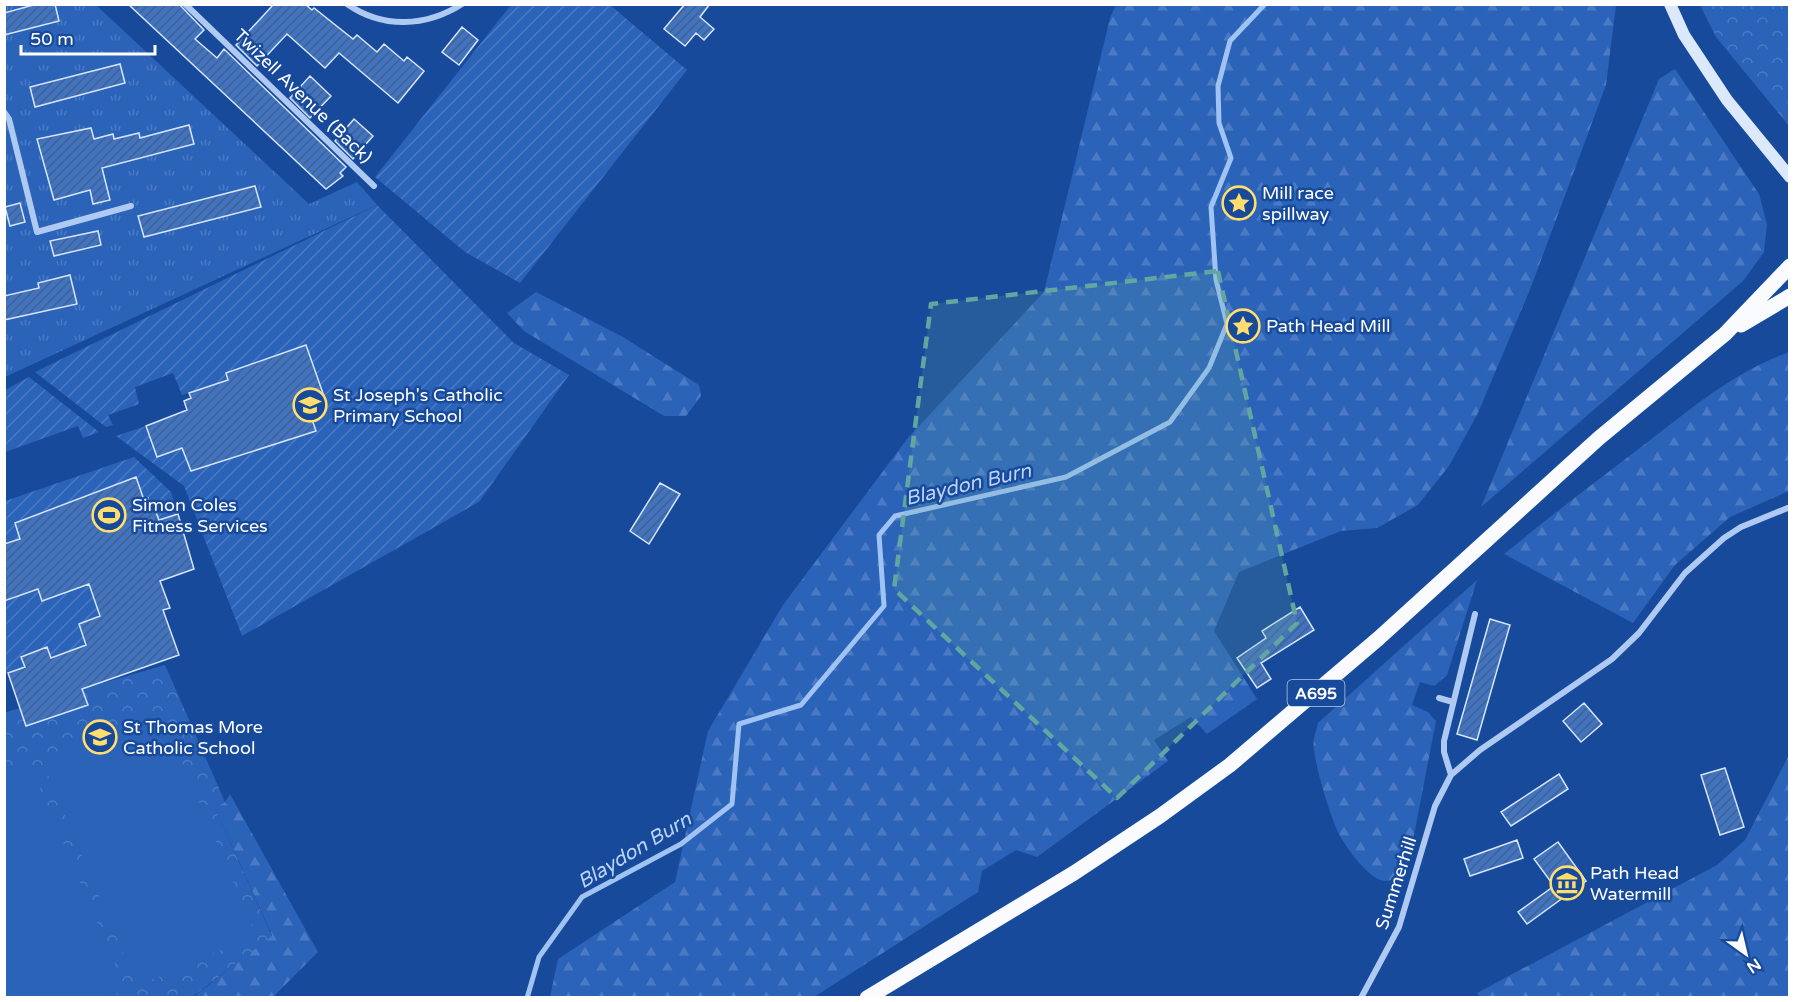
<svg xmlns="http://www.w3.org/2000/svg" width="1794" height="1002" font-family="'Varela Round',sans-serif">
<style>
.grass{fill:url(#grass-tufts)}
.forest{fill:url(#forest-firs)}
.park{fill:url(#park-crowns)}
.garden{fill:url(#garden-furrows)}
.pitch{fill:#2b63b9}
.lines{fill:none;stroke-linecap:round;stroke-linejoin:round}
.stream{stroke:#a0c3f4;stroke-width:5}
.building{fill:url(#building-hatch);stroke:#d5e5fc;stroke-width:1.5}
.street{stroke:#aec9f2;stroke-width:6}
.secondary{stroke:#dce8fc;stroke-width:12}
.primary{stroke:#f9fbff;stroke-width:15}
.marked{fill:#63a6a1;fill-opacity:0.2;stroke:#63a6a1;stroke-width:4.5;stroke-dasharray:12 8;stroke-linejoin:round}
.labels{text-anchor:middle;stroke-width:5;stroke-linejoin:round;paint-order:stroke}
.shield{fill:#174a9b;stroke:#b9c9e1;stroke-width:1.5}
.shield-label{font-size:16px;font-weight:bold;fill:#fff}
.street-label{font-size:18px;fill:#fff;stroke:#174a9b}
.poi-label{font-size:18px;fill:#fff;stroke:#174a9b;text-anchor:start}
.water-label{font-size:20px;font-style:italic;fill:#bad3f8;stroke:#174a9b}
</style>
<defs>
<pattern id="grass-tufts" width="24" height="20" patternUnits="userSpaceOnUse" patternTransform="scale(1.5)"><rect width="24" height="20" fill="#2b63b9"/><path d="M3 7l-1-3M5 7V3M7 7l1-3M15 17l-1-3M17 17v-4M19 17l1-3" fill="none" stroke="#4b7ac4"/></pattern>
<pattern id="forest-firs" width="22" height="20" patternUnits="userSpaceOnUse" patternTransform="scale(1.5)"><rect width="22" height="20" fill="#2b63b9"/><path d="M5 1l3.5 6h-7zM16 11l3.5 6h-7z" fill="#4b7ac4"/></pattern>
<pattern id="park-crowns" width="20" height="18" patternUnits="userSpaceOnUse" patternTransform="scale(1.5)"><rect width="20" height="18" fill="#2b63b9"/><path d="M2 6a3 3 0 1 1 6 0M12 15a3 3 0 1 1 6 0" fill="none" stroke="#4b7ac4"/></pattern>
<pattern id="garden-furrows" width="10" height="10" patternUnits="userSpaceOnUse" patternTransform="scale(1.5)"><rect width="10" height="10" fill="#2b63b9"/><path d="M-1 1l2-2M0 10L10 0M9 11l2-2" fill="none" stroke="#4b7ac4"/></pattern>
<pattern id="building-hatch" width="6" height="6" patternUnits="userSpaceOnUse" patternTransform="scale(1.5)"><rect width="6" height="6" fill="#4073c1"/><path d="M-1 1l2-2M0 6l6-6M5 7l2-2" fill="none" stroke="#466086"/></pattern>
</defs>
<rect width="100%" height="100%" fill="#174a9b"/>
<path class="grass" d="M4 5H96L309 204 357 182 377 205 5 377Z"/>
<path class="forest" d="M1116 5H1616L1606 85 1531 287 1478 413 1449 466 1418 505 1377 528 1341 531 1239 572 1214 631 1257 699 1207 734 1191 717 1154 740 1168 761 1037 857 1016 850 982 871 978 892 814 997H550L558 959 675 882 708 731 783 605 907 439 1044 292 1110 18Z
M1675 69 1759 194 1767 224 1764 252 1743 281 1481 507 1659 79Z
M536 292 623 337 699 385 701 396 686 416H664L524 331 507 313Z
M1789 352V491L1730 517 1675 565 1633 623 1504 554C1549 517 1594 483 1641 447 1690 410 1730 374 1789 352Z
M1477 580 1447 675 1434 686 1420 682 1412 705 1428 712 1436 721 1409 861C1403 870 1397 881 1386 881 1370 882 1343 844 1337 830 1328 809 1317 772 1314 750 1312 742 1316 731 1318 723Z
M1789 755V997H1480L1477 993 1717 865 1745 840Z
M230 794 318 952 273 997 192 998 272 935 215 808 225 802Z"/>
<path class="park" d="M1700 5H1789V126L1716 37Z
M165 665 225 802 215 808 272 936 192 997H5L4 713 20 708 27 726 87 705 82 689Z"/>
<path class="garden" d="M511 5H610L687 70 520 283 465 252 375 177Z
M377 205 514 343 569 375 479 502 242 636 184 486 116 436 146 426 157 457 182 448 191 471 315 431 307 405 325 398 307 346 226 373 228 380 182 395 173 373 135 387 139 404 108 415 113 425 106 427 35 372Z
M29 377 99 432 83 438 78 426 5 452V390Z
M134 457 171 492 178 514 159 520 152 503 144 500 135 477 15 522 20 539 5 544V501Z
M89 584 100 616 89 652H68L51 658 47 647 21 656 25 667 5 674 4 601 38 589 43 601Z"/>
<path class="pitch" d="M160 710 256 935 137 986 42 761Z
M30 765 126 990 108 997H5V776Z"/>
<g class="lines">
<path class="stream" d="M527 998 539 957 582 897 681 844 732 804 739 724 801 705 884 606 879 535 895 516 1066 477 1170 422 1209 368 1227 324 1216 280 1211 207 1231 158 1219 123 1218 86 1230 41 1265 4"/>
</g>
<path class="building" d="M37 4H55L59 21 4 35V13Z
M128 4H179L204 30 195 39 217 58 224 49 346 167 340 173 343 176 326 189Z
M274 4H305L312 10 314 8 353 39 357 35 377 52 384 44 404 61 407 57 424 71 398 103 339 53 325 68 287 34 257 66 236 45Z
M685 4H710L700 17 714 29 704 40 696 33 685 46 664 29Z
M462 27 478 40 459 65 442 52Z
M120 64 125 83 35 107 30 87Z
M310 76 331 96 310 118 290 98Z
M354 119 373 136 353 159 335 141Z
M189 125 194 144 102 168 110 200 93 204 90 190 54 200 37 139 91 128 94 139 113 134 114 139 139 133 140 138Z
M255 186 261 207 144 237 138 216Z
M20 203 25 222 10 226 5 207Z
M98 231 101 245 54 256 50 241Z
M70 275 77 304 4 320V296L39 288 38 283Z
M306 345 325 399 307 405 316 431 191 471 182 448 157 457 146 426 187 410 184 401 191 398 189 393 228 380 226 373Z
M136 477 144 500 148 498 149 503 152 502 159 520 178 514 194 569 160 581 170 608 163 610 179 655 82 689 88 705 26 726 8 673 25 667 21 657 47 647 51 658 86 645 79 624 100 616 89 584 42 601 38 589 4 601V544L20 539 15 523Z
M660 483 680 494 649 544 630 531Z
M1300 607 1314 630 1261 663 1271 679 1257 688 1237 658 1266 638 1262 631Z
M1490 619 1510 625 1477 740 1457 734Z
M1584 703 1602 724 1581 742 1563 721Z
M1725 768 1744 827 1720 835 1701 775Z
M1559 774 1568 789 1511 826 1501 812Z
M1517 840 1523 858 1470 876 1464 859Z
M1558 842 1586 881 1527 924 1518 912 1554 886 1534 859Z"/>
<g class="lines">
<path class="street" d="M185 4 374 186
M347 4C383 29 426 27 462 4
M4 112 9 119 37 232 131 206
M1439 698 1453 702
M1451 775 1444 752V741L1475 614
M1361 998 1399 927 1435 806 1451 775 1480 750 1612 659 1639 633 1685 573 1724 538 1741 527 1790 507"/>
<path class="secondary" d="M1670 4 1684 35 1727 100 1790 177"/>
<path class="primary" d="M1741 325 1790 296
M867 998 1074 873 1160 816 1230 765 1379 638 1599 438 1725 334 1790 266"/>
</g>
<path class="marked" d="M1218 271 1297 623 1117 798 894 589 931 304Z"/>
<defs>
<g id="sight-ring" transform="scale(1.725)"><circle r="9.5" fill="#174a9b" stroke="#ffdd6f" stroke-width="1.5"/><path d="M0-6L1.8-2.2L6-1.7L2.9 1.2L3.7 5.4L0 3.3L-3.7 5.4L-2.9 1.2L-6-1.7L-1.8-2.2Z" fill="#ffdd6f"/></g>
<g id="school-ring" transform="scale(1.725)"><circle r="9.5" fill="#174a9b" stroke="#ffdd6f" stroke-width="1.5"/><path d="M0-5L7-2L0 1L-7-2ZM-4 1L0 2.5L4 1V4Q0 6-4 4Z" fill="#ffdd6f"/></g>
<g id="stadium-ring" transform="scale(1.725)"><circle r="9.5" fill="#174a9b" stroke="#ffdd6f" stroke-width="1.5"/><path d="M0-5a6.5 5 0 1 0 0 10a6.5 5 0 1 0 0-10ZM-3.5-1.8h7v3.6h-7Z" fill="#ffdd6f"/></g>
<g id="museum-ring" transform="scale(1.725)"><circle r="9.5" fill="#174a9b" stroke="#ffdd6f" stroke-width="1.5"/><path d="M0-6L6-3V-2H-6V-3ZM-5-1h2V3h-2ZM-1-1h2V3h-2ZM3-1h2V3H3ZM-6 4H6V6H-6Z" fill="#ffdd6f"/></g>
</defs>
<g fill-rule="evenodd">
<use href="#sight-ring" x="1239" y="203"/>
<use href="#sight-ring" x="1243" y="326"/>
<use href="#school-ring" x="310" y="405"/>
<use href="#stadium-ring" x="109" y="515"/>
<use href="#school-ring" x="100" y="737"/>
<use href="#museum-ring" x="1567" y="883"/>
</g>
<g class="labels">
<rect class="shield" x="1287.5" y="680" width="57" height="26" rx="4.5"/>
<g class="shield-label">
<text x="1316" y="699">A695</text>
</g>
<g class="street-label">
<text transform="translate(303 96) rotate(44)" y="6">Twizell Avenue (Back)</text>
<text transform="translate(1396 883) rotate(-72)" y="6">Summerhill</text>
</g>
<g class="poi-label">
<text x="1262" y="199">Mill race<tspan x="1262" dy="21">spillway</tspan></text>
<text x="1266" y="332">Path Head Mill</text>
<text x="333" y="401">St Joseph's Catholic<tspan x="333" dy="21">Primary School</tspan></text>
<text x="132" y="511">Simon Coles<tspan x="132" dy="21">Fitness Services</tspan></text>
<text x="123" y="733">St Thomas More<tspan x="123" dy="21">Catholic School</tspan></text>
<text x="1590" y="879">Path Head<tspan x="1590" dy="21">Watermill</tspan></text>
</g>
<g class="water-label">
<text transform="translate(968 484) rotate(-13)" y="7">Blaydon Burn</text>
<text transform="translate(634 850) rotate(-31)" y="7">Blaydon Burn</text>
</g>
</g>
<rect width="1794" height="1002" fill="none" stroke="#ffffff" stroke-width="12"/>
<g transform="translate(1746 954) rotate(146)" stroke="#174a9b" stroke-width="4.5" paint-order="stroke">
<path d="M0-4.5L10 22L0 15L-10 22Z" fill="#ffffff"/>
<text y="-9" font-size="16" font-weight="bold" text-anchor="middle" fill="#ffffff">N</text>
</g>
<path d="M21 45v9h134v-9" fill="none" stroke="#ffffff" stroke-width="3"/>
<text x="30" y="45" font-size="18" fill="#ffffff" stroke="#174a9b" stroke-width="4.5" paint-order="stroke">50 m</text>
</svg>
